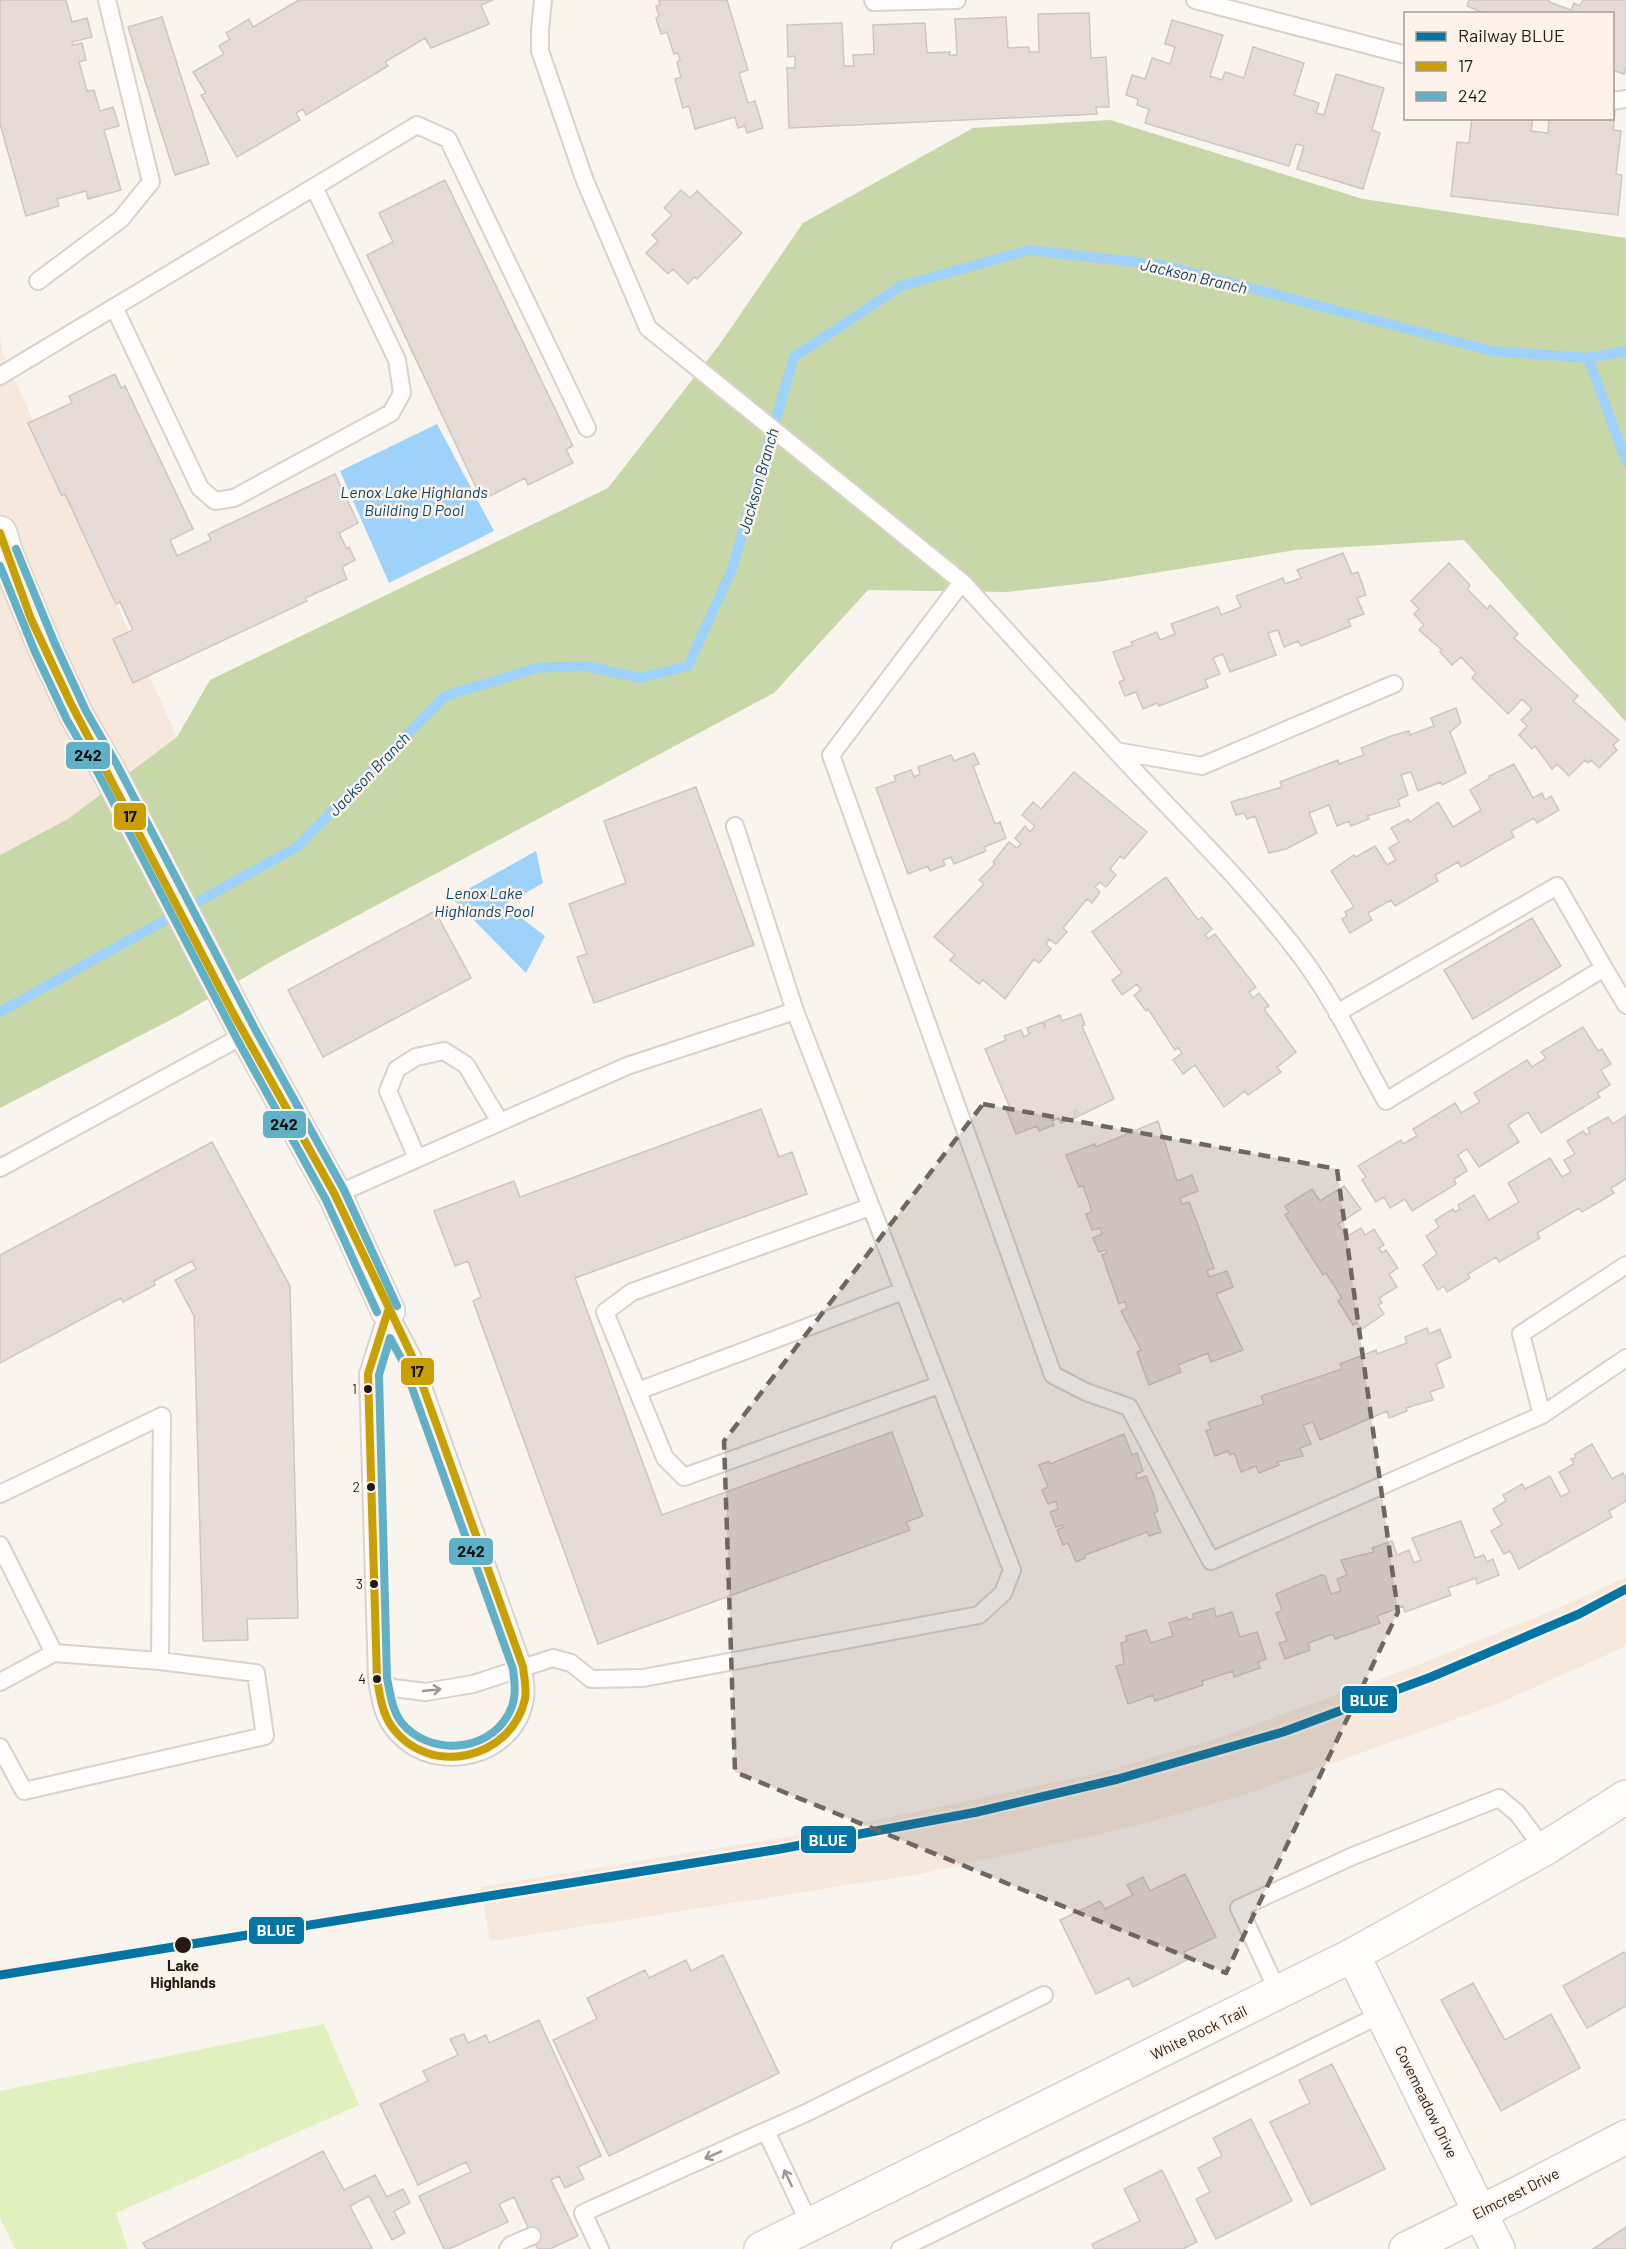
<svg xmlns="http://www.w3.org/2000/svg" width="1626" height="2249" font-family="Barlow,sans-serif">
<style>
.built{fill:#f6e8dc}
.green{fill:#e1f0bf}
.forest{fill:#c8d7a7}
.water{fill:#9ed2fa}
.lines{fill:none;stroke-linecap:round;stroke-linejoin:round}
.stream{stroke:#9ed2fa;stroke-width:10}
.building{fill:#e6dcd7;stroke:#cfc6c1;stroke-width:1.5}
.service-casing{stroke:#d9d1ca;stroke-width:20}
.minor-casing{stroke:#d9d1ca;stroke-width:36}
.tertiary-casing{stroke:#d9d1ca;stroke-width:36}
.service{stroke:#fefdfc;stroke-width:16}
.minor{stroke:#fefdfc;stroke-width:33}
.tertiary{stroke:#fefdfc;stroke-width:33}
.bus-1-casing{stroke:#fef3ea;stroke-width:12}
.bus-2-casing{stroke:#fef3ea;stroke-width:12}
.bus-1{stroke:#c8a004;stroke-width:8}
.bus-2{stroke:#60b1c7;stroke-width:8}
.rail-1-casing{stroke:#fef3ea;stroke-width:14}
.rail-1{stroke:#0275a4;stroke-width:9}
.oneway{stroke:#9c9793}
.marked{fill:#6f665f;fill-opacity:0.2;stroke:#6f665f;stroke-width:4.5;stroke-dasharray:12 8;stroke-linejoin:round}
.bus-dot{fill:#241a12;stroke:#fef3ea;stroke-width:2}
.labels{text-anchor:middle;stroke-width:5;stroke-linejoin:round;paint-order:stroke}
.bus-label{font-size:14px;fill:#241a12;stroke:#fef3ea;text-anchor:end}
.stop-label{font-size:15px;font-weight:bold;fill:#241a12;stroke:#fef3ea}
.street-label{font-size:15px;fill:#241a12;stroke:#fef3ea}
.water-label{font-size:16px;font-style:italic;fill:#06456a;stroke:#fef3ea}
.line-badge{stroke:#fef3ea;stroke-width:2}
.badge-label{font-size:16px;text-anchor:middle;font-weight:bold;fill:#fff}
.pale-badge-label{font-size:16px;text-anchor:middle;font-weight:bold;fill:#111}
</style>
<rect width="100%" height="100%" fill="#faf4ee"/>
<path class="built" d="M0 337 3 354 177 737 68 819 0 855Z
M1626 1577V1645L1622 1648 1497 1704 1247 1794 1135 1826 920 1874 490 1941 481 1887 824 1831 1100 1773 1215 1739 1418 1665 1554 1610Z"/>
<path class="green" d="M324 2024 359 2105 116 2213 128 2249H15L0 2218V2091Z"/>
<path class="forest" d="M1110 120 1363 199 1626 238V722L1464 540 1296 550 1104 581 1007 592 868 590 774 693 276 959 182 1014 0 1108V855L68 819 177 737 210 680 608 488 720 344 803 223 973 128Z"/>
<path class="water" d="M437 424 494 531 389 583 340 471Z
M536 851 543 883 504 905 545 936 526 973 452 898Z"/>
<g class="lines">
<path class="stream" d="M1588 358 1626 461
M0 1012 297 847 445 696 537 668 585 666 640 678 688 666 732 569 794 357 901 286 1029 250 1162 265 1492 351 1588 358 1626 351"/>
</g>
<path class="building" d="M0 0H66L72 22 87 18 92 37 72 42 73 45 82 43 86 60 79 62 87 91 94 90 100 111 113 107 119 126 104 130 121 190 88 199 86 191 57 199 59 206 26 216 0 124Z
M299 0H493L481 5 489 24 431 48 425 38 385 62 388 66 306 115 303 109 296 113 300 120 237 157 201 95 206 93 193 72 224 54 219 46 230 39 226 33 249 19 253 27Z
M659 0H727L748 70 739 73 748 103 755 101 763 128 747 133 745 126 738 128 735 117 695 129 689 106 683 108 675 79 681 77 677 62 680 60 678 53 674 54 667 32 661 34 656 18 659 16 656 6 660 5Z
M1469 0H1549V2L1571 10 1574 3 1580 6 1583 0H1626V66L1624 74 1612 70V14H1486L1467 6Z
M1089 13 1091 58 1106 57 1109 107H1096L1097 114 789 128 787 68H795V56L788 57 787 25 842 23 844 66H854L853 55 874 54 873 25 925 23 927 53 950 52 949 55H957L955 19 1006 17 1008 48 1029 47V52H1039L1038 14Z
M162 17 209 164 175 175 128 27Z
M1172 20 1223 35 1210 76 1222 80 1225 72 1244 78 1253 47 1304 63 1294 95 1319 103 1316 113 1324 115 1336 74 1384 88 1372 130 1380 133 1363 189 1297 169 1304 146 1296 144 1289 166 1145 123 1149 109 1137 105 1138 99 1126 95 1132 75 1145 79 1152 58 1170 64 1175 47 1165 44Z
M1612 111H1615L1613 130 1621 131 1616 174 1622 175 1618 215 1451 196 1457 142 1469 143 1472 118H1533L1531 131 1548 133 1549 118H1612Z
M445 180 573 446 566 449 573 463 528 485 525 478 482 500 367 255 393 242 379 213Z
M681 190 690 198 697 191 742 233 697 279 694 277 688 284 673 269 668 274 646 253 658 241 652 235 672 215 664 208Z
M115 374 121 388 125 386 193 529 170 540 177 556 211 540 208 534 335 474 358 523 339 533 347 549 349 547 355 560 342 567 347 579 305 598 307 601 133 683 113 639 133 630 120 602 116 604 65 494 62 496 28 423 72 403 69 396Z
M1343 553 1352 574 1358 572 1366 595 1357 598 1364 614 1348 620 1351 626 1301 646 1298 641 1284 647 1278 630 1268 633 1276 655 1230 672 1223 654 1213 658 1220 674 1205 680 1208 687 1159 706 1157 703 1143 709 1136 692 1125 696 1119 682 1124 680 1113 652 1133 645 1131 642 1157 632 1160 640 1175 634 1171 624 1218 607 1221 615 1241 607 1236 596 1283 578 1285 584 1301 578 1297 570Z
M1449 563 1470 585 1467 589 1487 609 1490 605 1518 634 1514 638 1578 696 1573 701 1619 740 1613 745 1617 750 1599 768 1591 760 1588 763 1585 760 1569 776 1557 764 1552 769 1535 746 1532 749 1519 735 1527 726 1521 720 1532 709 1522 699 1508 714 1472 678 1476 673 1461 657 1452 665 1440 652 1442 650 1419 630 1424 625 1414 614 1419 609 1411 601Z
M1456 708 1461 723 1450 732 1466 773 1442 785 1441 782 1418 791 1411 772 1401 775 1408 795 1398 800 1400 806 1367 816 1369 819 1351 826 1349 821 1337 826 1329 805 1309 813 1317 833 1286 849 1269 853 1255 816 1247 819 1244 813 1236 815 1231 802 1282 787 1280 782 1338 760 1339 764 1364 755 1361 748 1391 736 1409 731 1410 735 1434 726 1431 718Z
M974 753 979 764 973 766 995 824 1000 822 1006 838 984 847 986 851 954 864 951 857 943 860 945 865 930 871 928 866 908 874 876 788 896 781 894 776 911 770 914 777 920 774 918 767 934 761 951 755 954 761Z
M1514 764 1533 798 1542 793 1545 800 1551 796 1559 810 1537 823 1534 818 1511 831 1514 837 1461 867 1458 862 1435 875 1438 881 1395 906 1391 900 1368 913 1372 920 1350 933 1342 919 1347 916 1345 912 1354 907 1331 871 1354 855 1356 857 1375 846 1387 865 1396 860 1389 848 1399 842 1391 828 1408 819 1410 822 1438 802 1453 827 1481 810 1470 790 1490 778 1489 776Z
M1074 772 1147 832 1124 859 1120 856 1110 869 1116 875 1106 887 1100 882 1095 887 1100 892 1092 903 1087 899 1063 928 1067 932 1056 944 1049 939 1046 944 1051 949 1039 963 1034 959 1005 999 983 980 979 984 950 960 955 955 934 937 984 884 979 880 995 864 993 862 1009 842 1017 848 1021 844 1015 838 1025 826 1030 832 1035 826 1022 815 1033 802 1041 809Z
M696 787 754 945 594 1003 577 957 587 954 569 904 626 883 604 821Z
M1166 877 1198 920 1202 917 1212 929 1205 935 1208 939 1215 934 1256 987 1249 992 1253 998 1259 993 1269 1006 1264 1009 1296 1052 1277 1067 1281 1072 1248 1095 1245 1091 1224 1107 1195 1065 1183 1074 1173 1060 1182 1053 1178 1047 1175 1050 1148 1009 1146 1011 1134 995 1141 990 1137 984 1122 995 1112 980 1122 973 1092 932Z
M435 911 471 978 323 1057 288 990Z
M1532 918 1561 966 1473 1019 1444 970Z
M1081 1014 1085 1025 1082 1026 1114 1099 1079 1116 1076 1110 1074 1111 1077 1117 1061 1123 1059 1118 1052 1121 1054 1125 1039 1131 1037 1126 1016 1134 1007 1111 1011 1110 985 1049 1006 1040 1004 1036 1021 1030 1024 1037 1029 1034 1027 1028 1043 1022 1045 1029V1021L1060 1015 1062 1021Z
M1583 1027 1598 1051 1602 1049 1611 1064 1601 1070 1610 1085 1597 1093 1600 1097 1541 1133 1528 1112 1508 1125 1519 1142 1479 1167 1467 1149 1458 1155 1467 1171 1454 1179 1456 1184 1412 1211 1405 1199 1390 1208 1384 1197 1376 1202 1362 1180 1366 1177 1358 1166 1401 1140 1403 1144 1417 1136 1413 1129 1455 1103 1461 1113 1480 1102 1474 1093 1527 1060 1532 1067 1546 1058 1541 1052Z
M761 1109 779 1157 792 1152 807 1194 575 1278 662 1515 892 1432 923 1516 906 1522 910 1530 598 1644 473 1301 481 1297 468 1261 455 1266 434 1211 514 1181 520 1197Z
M1625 1116 1626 1179 1611 1188 1614 1193 1582 1212 1579 1208 1537 1233 1540 1238 1499 1262 1496 1257 1468 1274 1470 1278 1447 1292 1444 1286 1438 1290 1423 1265 1437 1254 1426 1236 1439 1227 1435 1220 1453 1209 1455 1212 1460 1209 1458 1205 1474 1195 1489 1220 1519 1202 1508 1183 1550 1158 1562 1177 1571 1172 1564 1160 1575 1154 1567 1141 1583 1131 1586 1135 1590 1133 1588 1128 1608 1117 1613 1124Z
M1158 1121 1177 1181 1192 1175 1198 1191 1180 1198 1182 1204 1189 1202 1196 1220 1214 1268 1207 1271 1209 1277 1227 1271 1233 1287 1216 1294 1243 1350 1211 1362 1208 1353 1178 1365 1181 1372 1149 1385 1137 1352 1141 1350 1121 1311 1127 1308 1125 1301 1119 1304 1102 1255 1107 1253 1106 1250 1099 1252 1093 1238 1102 1234 1100 1228 1092 1230 1086 1214 1092 1212 1090 1205 1083 1186 1079 1187 1066 1155 1095 1144 1096 1147Z
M212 1142 290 1286 298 1618 247 1619 248 1640 203 1641 194 1316 175 1280 196 1269 192 1261 154 1281 155 1285 123 1302 121 1298 0 1363V1255Z
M1344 1186 1361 1209 1338 1224 1346 1237 1361 1228 1365 1235 1374 1229 1384 1245 1379 1248 1382 1253 1386 1250 1398 1268 1389 1274 1397 1287 1379 1298 1382 1303 1378 1305 1384 1314 1362 1329 1357 1323 1353 1325 1338 1301 1342 1298 1326 1273 1323 1275 1285 1215 1289 1212 1285 1206 1312 1189 1320 1201Z
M1427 1328 1429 1334 1440 1329 1451 1357 1436 1364 1444 1387 1430 1392 1433 1400 1406 1408 1407 1411 1389 1418 1387 1411 1320 1440 1313 1422 1303 1425 1311 1444 1300 1448 1303 1456 1277 1462 1279 1465 1259 1473 1256 1466 1241 1472 1234 1453 1230 1455 1228 1451 1215 1456 1206 1431 1211 1429 1208 1422 1264 1404 1261 1396 1342 1369 1340 1364 1376 1350 1377 1354 1407 1343 1405 1337Z
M1124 1434 1132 1455 1137 1453 1143 1471 1136 1474 1137 1479 1146 1476 1153 1493 1158 1511 1154 1513 1161 1532 1149 1536 1147 1532 1085 1555V1558L1076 1562 1068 1543 1063 1545 1057 1530 1064 1527 1063 1525 1056 1527 1050 1512 1058 1509 1056 1501 1048 1504 1042 1490 1048 1487 1039 1465 1049 1461 1050 1464Z
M1592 1444 1612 1479 1623 1473 1626 1478V1501L1609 1511 1612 1517 1519 1569 1510 1551 1504 1554 1491 1531 1502 1525 1493 1509 1506 1501 1503 1495 1522 1484 1525 1489 1550 1476 1561 1497 1570 1492 1559 1472 1574 1464 1571 1459 1576 1457 1575 1454Z
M1461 1521 1475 1558 1484 1555 1487 1562 1493 1559 1499 1575 1477 1584 1476 1578 1448 1588 1451 1595 1405 1612 1403 1606 1377 1616 1380 1623 1335 1639 1333 1634 1308 1643 1310 1650 1285 1659 1279 1643 1287 1641 1276 1613 1282 1610 1276 1594 1321 1575 1325 1576 1331 1594 1341 1591 1337 1579 1347 1575 1341 1560 1374 1552 1372 1548 1392 1541 1397 1555 1409 1550 1414 1563 1421 1560 1412 1538Z
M1214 1608 1216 1617 1232 1612 1240 1637 1257 1632 1266 1659 1258 1662 1260 1668 1234 1677 1233 1671 1202 1681 1203 1685 1155 1701 1153 1695 1128 1704 1116 1666 1124 1664 1121 1643 1127 1641 1126 1636 1146 1630 1151 1643 1173 1636 1169 1623 1187 1617 1188 1620 1194 1618 1193 1614Z
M1185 1874 1216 1937 1184 1952 1187 1960 1133 1987 1129 1978 1096 1994 1060 1920 1100 1901 1105 1909 1133 1895 1127 1885 1143 1877 1150 1891Z
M1624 1952 1626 1955V2006L1587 2028 1563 1986Z
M723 1955 779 2073 609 2156 553 2040 597 2019 587 1998 645 1970 649 1978 686 1960 691 1971Z
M1473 1983 1505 2040 1551 2014 1580 2068 1501 2111 1441 2000Z
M539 2020 601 2156 578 2167 584 2179 565 2188 559 2176 551 2180 578 2236 550 2249H538L514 2197 499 2204 508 2222 449 2249H444L419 2196 471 2172 466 2162 418 2185 380 2104 428 2081 423 2071 458 2055 450 2039 464 2034 468 2043 486 2035 489 2043Z
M1332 2064 1385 2169 1311 2205 1270 2122 1310 2103 1299 2080Z
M1251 2119 1292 2201 1216 2239 1196 2199 1210 2192 1198 2168 1222 2156 1213 2138Z
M323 2151 344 2190 375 2175 387 2197 403 2189 410 2203 394 2211 405 2233 392 2240 369 2196 350 2206 372 2248 371 2249H147L143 2243Z
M1162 2170 1197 2242 1183 2249H1094L1092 2244 1140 2221 1124 2189Z
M1626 2227V2249H1593Z"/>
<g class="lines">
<g class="service-casing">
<path id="service" d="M543 0 540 30V51L585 181 648 328 962 582 831 755 1053 1375 1086 1392 1129 1407 1211 1561 1542 1415 1626 1358
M873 0 874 2 957 0
M1195 0 1406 55
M1612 101 1626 99
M38 281 121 219 151 182 107 0
M114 307 200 488 215 501 234 498 391 413 402 393 397 360 314 187
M0 376 417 125 448 139 587 428
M962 582 1116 751 1202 766 1394 684
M1116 751C1178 818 1245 882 1300 955 1334 1000 1359 1053 1386 1101L1604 968 1626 1005
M1337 1013 1557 886 1604 968
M417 1158 388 1091 397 1069 416 1057 444 1051 466 1065 500 1122
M0 1168 246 1034
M335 1195 627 1066 795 1011 735 826
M870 1207 632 1292 605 1312 665 1458 684 1477 939 1385
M388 1311 412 1356 523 1667C524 1677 527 1689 525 1699 515 1758 436 1776 398 1734 383 1719 380 1699 377 1679L368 1374Z
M638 1391 903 1291
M1542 1415 1521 1334 1626 1265
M0 1494 162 1416 160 1661 256 1673 265 1736 24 1791 0 1747
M0 1545 54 1653 160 1661
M377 1679 393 1688 426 1692 473 1684 553 1658 571 1663 591 1679 643 1678 979 1615 1003 1593 1012 1570 795 1011
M0 1682 54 1653
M1279 1994 1239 1908 1353 1856 1499 1798 1517 1813 1544 1849
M766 2131 810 2225
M508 2249 511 2245 532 2236
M600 2249 583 2213 808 2112 1044 1995
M900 2249 1382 2014"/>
</g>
<g class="minor-casing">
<path id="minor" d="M0 533 6 553 45 648 77 716 107 768 246 1034 335 1195 388 1311
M1353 1955 1498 2249
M1406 2249 1519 2193 1626 2137"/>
</g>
<g class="tertiary-casing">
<path id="tertiary" d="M761 2249 1353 1955 1544 1849 1626 1797"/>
</g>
<use href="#service" class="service"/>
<use href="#minor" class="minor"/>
<use href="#tertiary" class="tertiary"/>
<g class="bus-1-casing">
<path id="bus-1" d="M0 533 31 619 70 702 234 1015 334 1193 412 1356 523 1667C524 1677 527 1689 525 1699 511 1760 429 1778 392 1727 382 1713 380 1696 377 1679L368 1374 388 1311"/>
</g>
<g class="bus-2-casing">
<path id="bus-2" d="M16 549 55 644 86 711 116 763 255 1029 344 1190 397 1306
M0 566 35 652 67 720 98 773 237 1039 326 1200 377 1312
M390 1338 402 1360 513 1669C515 1685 517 1700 508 1715 487 1753 428 1756 401 1722 392 1709 390 1693 387 1678L379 1375Z"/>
</g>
<use href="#bus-1" class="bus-1"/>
<use href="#bus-2" class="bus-2"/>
<g class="rail-1-casing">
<path id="rail-1" d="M0 1975 780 1849 977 1812 1118 1779 1283 1732 1431 1677 1579 1614 1626 1589"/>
</g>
<use href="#rail-1" class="rail-1"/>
</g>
<defs><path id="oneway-shaft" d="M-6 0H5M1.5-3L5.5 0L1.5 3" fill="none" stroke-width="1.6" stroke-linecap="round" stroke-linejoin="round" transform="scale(1.5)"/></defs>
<g class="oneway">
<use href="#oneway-shaft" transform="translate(432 1690) rotate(-6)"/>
<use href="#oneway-shaft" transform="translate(713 2155) rotate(156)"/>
<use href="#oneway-shaft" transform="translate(788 2178) rotate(-115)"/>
</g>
<path class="marked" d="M983 1104 1337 1169 1398 1612 1226 1973 735 1772 724 1441Z"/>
<g class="bus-dot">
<circle cx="368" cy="1389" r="5"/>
<circle cx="371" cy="1487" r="5"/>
<circle cx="374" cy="1584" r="5"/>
<circle cx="377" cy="1679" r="5"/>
<circle cx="183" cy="1945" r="9"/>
</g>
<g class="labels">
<g class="bus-label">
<text x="357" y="1394">1</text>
<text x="360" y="1492">2</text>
<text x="363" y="1589">3</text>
<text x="366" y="1684">4</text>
</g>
<g class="stop-label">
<text x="183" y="1971">Lake<tspan x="183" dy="17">Highlands</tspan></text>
</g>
<g class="street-label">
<text transform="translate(1199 2033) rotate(-26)" y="5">White Rock Trail</text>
<text transform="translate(1426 2102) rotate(64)" y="5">Covemeadow Drive</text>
<text transform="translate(1516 2194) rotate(-27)" y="5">Elmcrest Drive</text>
</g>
<g class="water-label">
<text transform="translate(1194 276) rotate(13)" y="6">Jackson Branch</text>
<text transform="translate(758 481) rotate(-74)" y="6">Jackson Branch</text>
<text x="414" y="498">Lenox Lake Highlands<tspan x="414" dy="18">Building D Pool</tspan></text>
<text transform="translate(369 774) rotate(-46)" y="6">Jackson Branch</text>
<text x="484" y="899">Lenox Lake<tspan x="484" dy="18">Highlands Pool</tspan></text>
</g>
</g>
<g class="line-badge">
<rect x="65" y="741" width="46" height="29" rx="6" fill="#60b1c7"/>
<rect x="113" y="802" width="34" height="29" rx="6" fill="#c8a004"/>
<rect x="262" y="1110" width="45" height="29" rx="6" fill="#60b1c7"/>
<rect x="400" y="1357" width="35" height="29" rx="6" fill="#c8a004"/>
<rect x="448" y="1537" width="46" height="29" rx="6" fill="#60b1c7"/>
<rect x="1341" y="1685" width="57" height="29" rx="6" fill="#0275a4"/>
<rect x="800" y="1825" width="57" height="29" rx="6" fill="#0275a4"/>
<rect x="248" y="1916" width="57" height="29" rx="6" fill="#0275a4"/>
</g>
<g class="badge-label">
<text x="1369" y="1706">BLUE</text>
<text x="828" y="1846">BLUE</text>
<text x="276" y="1936">BLUE</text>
</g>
<g class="pale-badge-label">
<text x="88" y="761">242</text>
<text x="130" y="822">17</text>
<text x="284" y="1130">242</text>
<text x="417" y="1377">17</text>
<text x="471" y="1557">242</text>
</g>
<rect x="1404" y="12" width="210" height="108" fill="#fef3ea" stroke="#a79c94" stroke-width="1.5"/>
<rect x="1416" y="32" width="30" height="9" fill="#0275a4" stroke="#a79c94" stroke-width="1.5"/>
<text x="1458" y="42" font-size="18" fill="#241a12">Railway BLUE</text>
<rect x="1416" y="62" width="30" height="9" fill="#c8a004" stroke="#a79c94" stroke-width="1.5"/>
<text x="1458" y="72" font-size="18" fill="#241a12">17</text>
<rect x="1416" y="92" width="30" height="9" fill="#60b1c7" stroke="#a79c94" stroke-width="1.5"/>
<text x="1458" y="102" font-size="18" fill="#241a12">242</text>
</svg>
